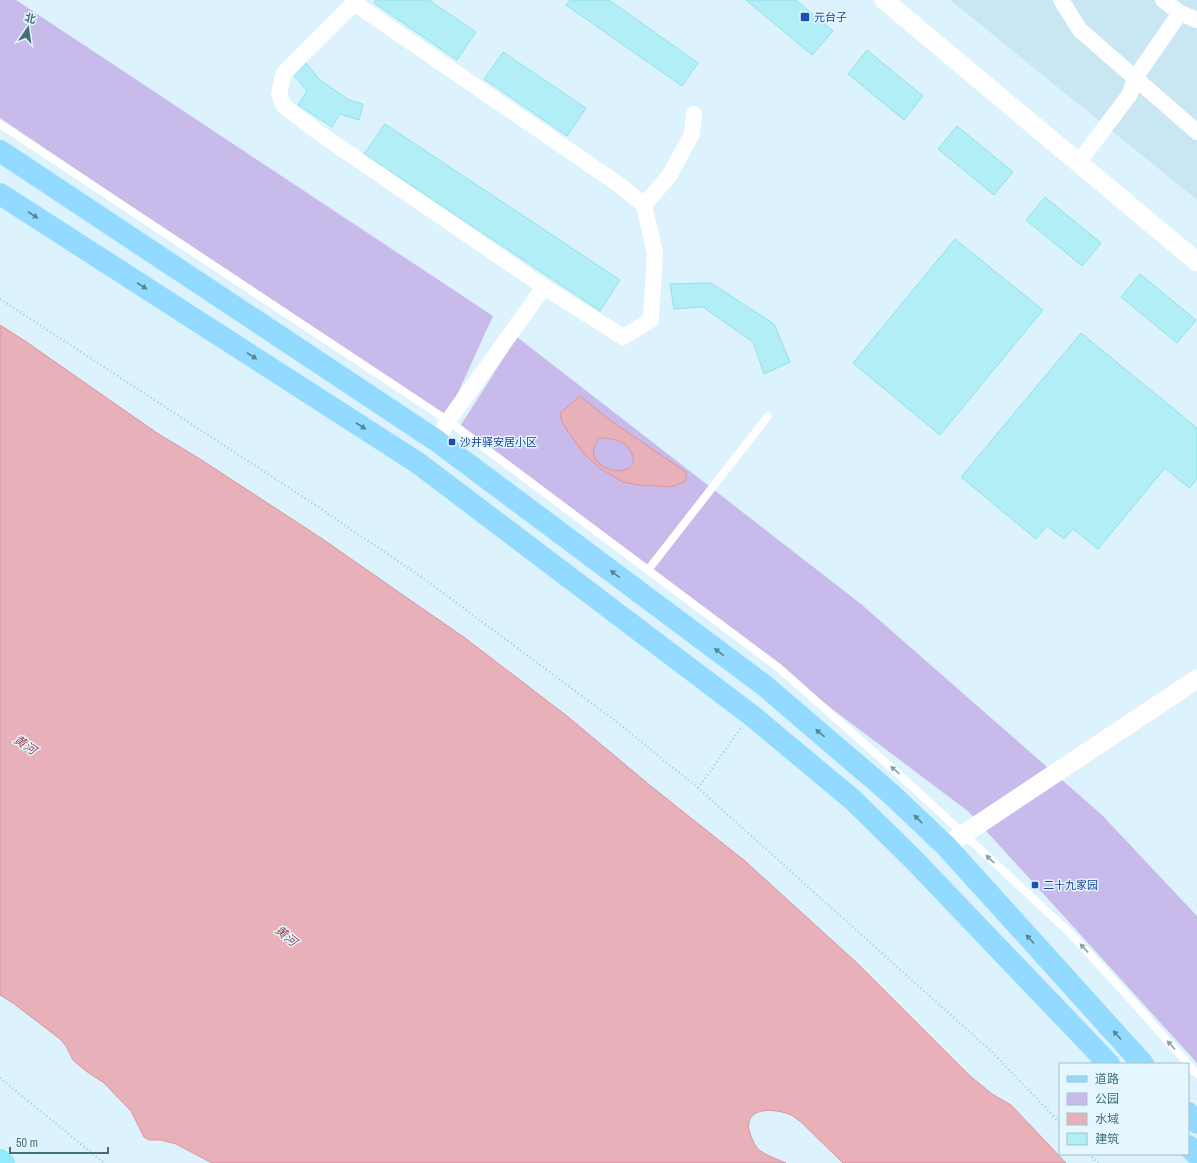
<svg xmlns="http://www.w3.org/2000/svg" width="1197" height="1163" font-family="'Archivo Narrow','Noto Sans SC',sans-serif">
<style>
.residential{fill:#c8e7f3}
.green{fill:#c9baec}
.water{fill:#e8b0b8;stroke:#db959e;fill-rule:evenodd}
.building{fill:#b1eef6;stroke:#90e1ea}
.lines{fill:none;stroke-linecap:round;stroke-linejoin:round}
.path{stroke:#95d3da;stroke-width:2.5;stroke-dasharray:1 3;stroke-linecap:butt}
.service{stroke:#fff;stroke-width:8}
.minor{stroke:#fff;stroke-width:16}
.tertiary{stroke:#fff;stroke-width:19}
.primary{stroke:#92daff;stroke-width:22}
.trunk{stroke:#90ecfd;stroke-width:22}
.oneway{fill:#538690}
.oneway2{fill:#85a3a5}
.transit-dot{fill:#1a4fb4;stroke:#e4f6ff;stroke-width:1.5}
.labels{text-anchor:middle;stroke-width:3;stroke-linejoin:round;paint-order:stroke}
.transit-label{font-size:11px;fill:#164399;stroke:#e4f6ff;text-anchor:start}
.water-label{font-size:12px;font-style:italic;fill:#a0434e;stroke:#e4f6ff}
</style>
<rect width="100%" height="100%" fill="#dcf3fe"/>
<path class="residential" d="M950 0H1197V200Z"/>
<path class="green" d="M0 0H16L493 316 446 419 0 118Z
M517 337 861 604 1102 815 1197 916V1063L969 812 459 428Z"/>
<path class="water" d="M0 325 25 341 157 433 200 459 321 538 413 602 465 638 567 716 652 787 745 861 857 963 969 1075 992 1094 1011 1105 1066 1163H843L801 1122C798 1120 796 1118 793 1116 775 1107 739 1106 751 1136 753 1141 755 1146 759 1150 767 1156 777 1159 786 1163H212L176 1144 161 1140H149L144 1137 131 1111 104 1083 86 1071 73 1060 66 1046 60 1039 13 1003 0 995Z
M580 396 611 421 686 472V481L671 487 639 485 623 482 601 469 585 455 573 439 562 422 560 413ZM599 438C610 438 624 440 630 450 646 477 601 476 594 456 592 450 596 443 599 438Z"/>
<path class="building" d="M376 0H429L476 32 457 60 374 3Z
M570 0H609L698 63 682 86 566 5Z
M746 0H796L833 31 812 55Z
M867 50 923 96 904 120 848 74Z
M503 52 586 108 567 136 484 79Z
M306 63 320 80 349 100 363 104 359 120 340 114 332 127 298 105 307 91 293 74Z
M385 124 620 280 600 311 364 154Z
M957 126 1013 172 994 195 938 149Z
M1045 197 1101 243 1082 266 1026 220Z
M955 239 1043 310 940 435 853 363Z
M1140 274 1196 320 1177 343 1121 297Z
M711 283 774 324 790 362 764 374 753 342 703 307 674 309 670 284Z
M1081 333 1197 428V479L1189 488 1165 468 1098 549 1073 529 1064 539 1047 526 1036 539 961 477Z"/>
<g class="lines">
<path class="path" d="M0 299 306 499 423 578 617 722 698 788 992 1052 1060 1123
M698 788 741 728
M1091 941 1099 944 1102 952
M0 1078 104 1163
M1089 1154 1098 1163"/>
<path class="service" d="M0 124 450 422 779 668 902 777 1067 930 1116 983 1197 1074
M648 570 768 416"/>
<path class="minor" d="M1061 0 1080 30 1197 132
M1163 0 1180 13 1197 20
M354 3 618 184 644 205 655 253 651 320 623 337 544 287 319 133 284 106 279 94 284 73Z
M1078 163 1130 94 1135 78 1180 13
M644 205 669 176 692 134 694 114
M437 441 448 421 544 287"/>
<path class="tertiary" d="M884 0 1197 262
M946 846 1197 679"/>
<path class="primary" d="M0 151 437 441 765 686 890 793 946 846 1143 1064
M0 194 418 463 751 715 853 800 914 860 1109 1064
M1188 1113 1197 1123
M1188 1146 1197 1155"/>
<path class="trunk" d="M0 1160 4 1163"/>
</g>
<defs><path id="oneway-solid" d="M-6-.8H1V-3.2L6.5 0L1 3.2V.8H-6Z"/></defs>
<g class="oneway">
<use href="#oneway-solid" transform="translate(33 215) rotate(33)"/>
<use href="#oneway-solid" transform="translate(142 286) rotate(33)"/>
<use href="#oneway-solid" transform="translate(252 356) rotate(33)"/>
<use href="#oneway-solid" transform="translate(361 426) rotate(33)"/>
<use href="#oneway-solid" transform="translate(615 574) rotate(-143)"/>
<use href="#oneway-solid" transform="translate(719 652) rotate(-143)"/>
<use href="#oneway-solid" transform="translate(820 733) rotate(-140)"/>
<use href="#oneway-solid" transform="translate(918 819) rotate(-136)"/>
<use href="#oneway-solid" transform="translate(1030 939) rotate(-132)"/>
<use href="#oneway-solid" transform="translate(1117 1035) rotate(-132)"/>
</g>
<g class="oneway2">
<use href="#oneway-solid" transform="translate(895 770) rotate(-139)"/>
<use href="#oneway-solid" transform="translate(990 859) rotate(-137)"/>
<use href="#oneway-solid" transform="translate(1084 948) rotate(-133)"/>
<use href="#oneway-solid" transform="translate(1171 1045) rotate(-132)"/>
</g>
<g class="transit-dot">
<rect x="800" y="12" width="10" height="10" rx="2"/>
<rect x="448" y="438" width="8" height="8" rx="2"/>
<rect x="1031" y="881" width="8" height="8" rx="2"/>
</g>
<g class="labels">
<g class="transit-label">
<text x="814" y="21">元台子</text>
<text x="460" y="446">沙井驿安居小区</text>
<text x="1043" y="889">二十九家园</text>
</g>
<g class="water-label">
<text transform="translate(25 745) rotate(34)" y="4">黄河</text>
<text transform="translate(286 936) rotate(40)" y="4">黄河</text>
</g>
</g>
<rect x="1059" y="1063" width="130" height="92" fill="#e4f6ff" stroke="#a4c1c7"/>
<rect x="1067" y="1076" width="20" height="6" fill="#92daff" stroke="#a4c1c7"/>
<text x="1095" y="1083" font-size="12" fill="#437174">道路</text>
<rect x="1067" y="1093" width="20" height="12" fill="#c9baec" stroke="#a4c1c7"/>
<text x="1095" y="1103" font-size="12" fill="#437174">公园</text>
<rect x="1067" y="1113" width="20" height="12" fill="#e8b0b8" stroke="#a4c1c7"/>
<text x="1095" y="1123" font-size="12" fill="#437174">水域</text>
<rect x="1067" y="1133" width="20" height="12" fill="#b1eef6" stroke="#a4c1c7"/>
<text x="1095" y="1143" font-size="12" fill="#437174">建筑</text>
<g transform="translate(28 28) rotate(13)" stroke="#e4f6ff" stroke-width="3" paint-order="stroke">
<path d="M0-3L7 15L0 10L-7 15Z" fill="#437174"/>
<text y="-6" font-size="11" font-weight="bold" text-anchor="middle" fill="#437174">北</text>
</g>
<path d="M10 1147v6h98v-6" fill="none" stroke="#437174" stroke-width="2"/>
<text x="16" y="1147" font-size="12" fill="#437174" stroke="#e4f6ff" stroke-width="3" paint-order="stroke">50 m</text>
</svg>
